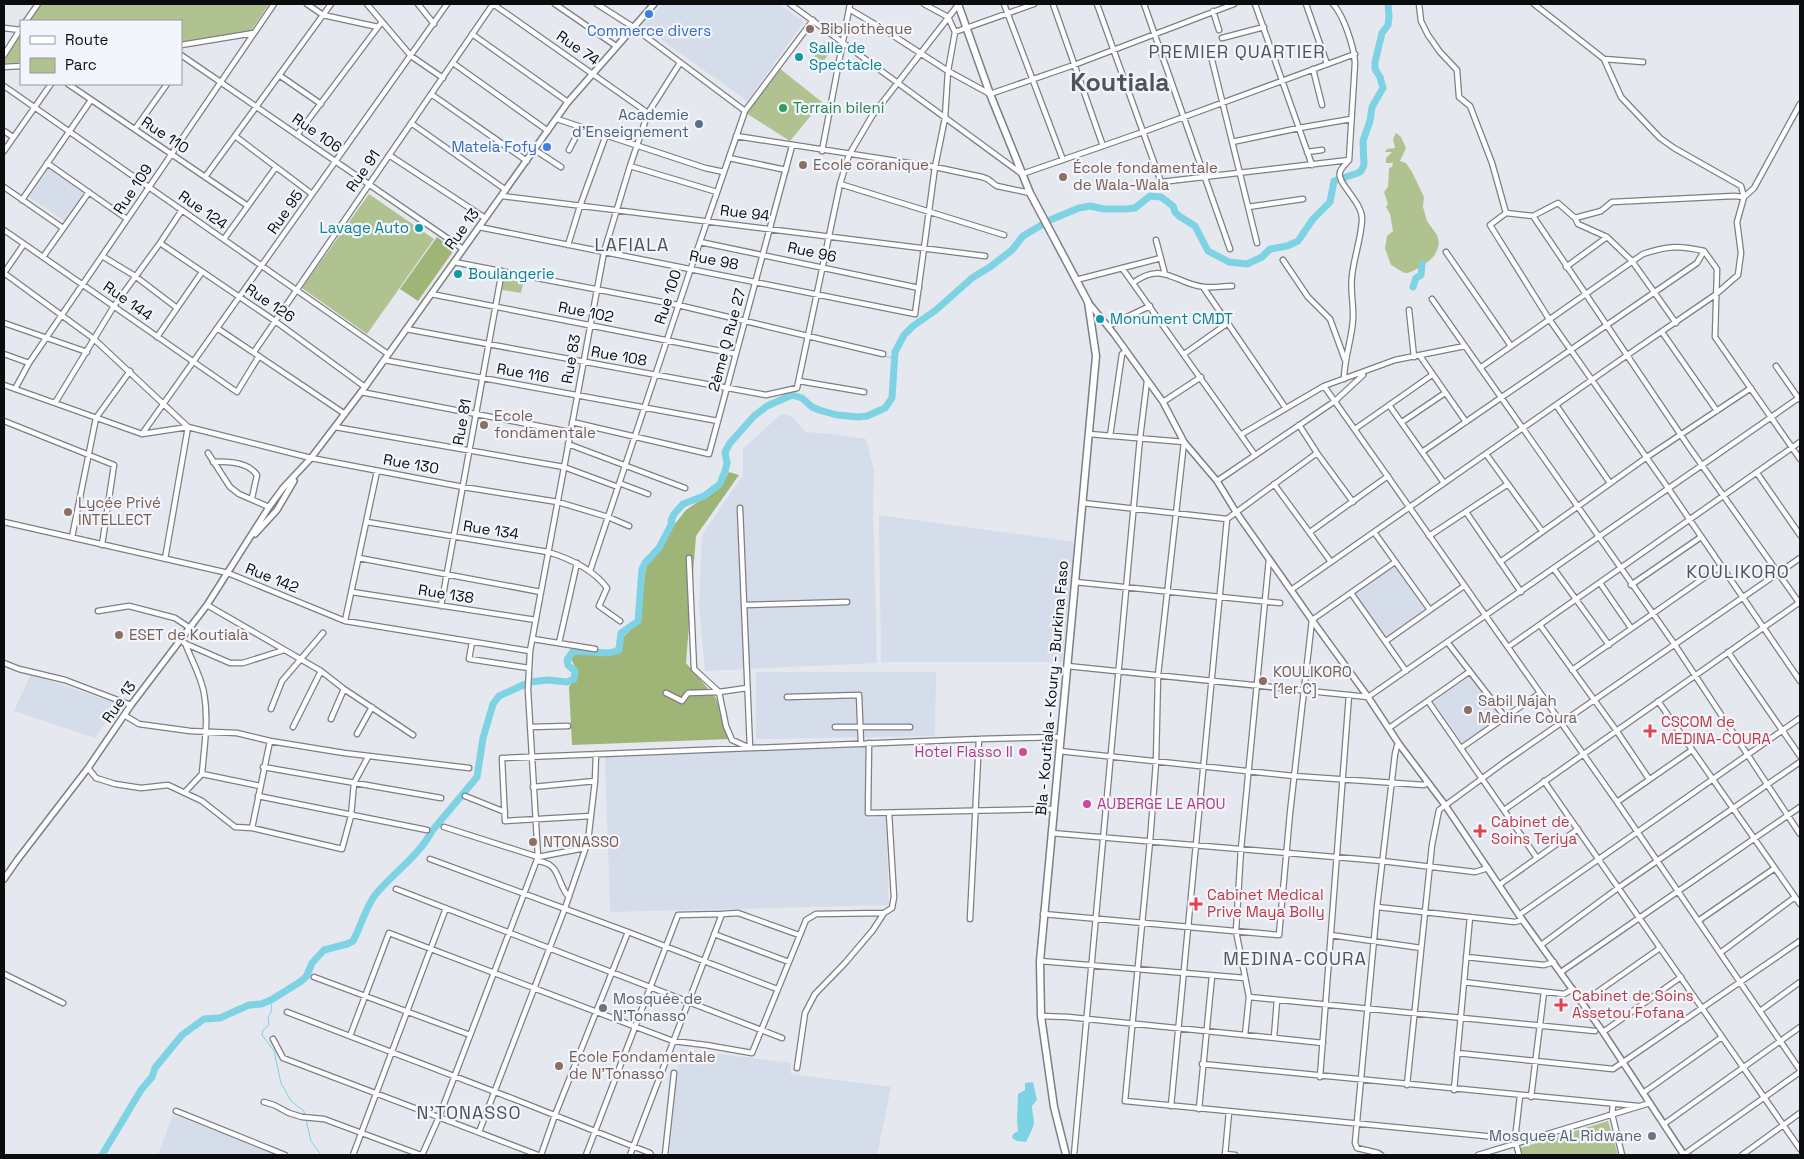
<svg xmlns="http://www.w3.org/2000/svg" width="1804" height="1159" font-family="'Space Grotesk',sans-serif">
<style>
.built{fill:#d6ddea}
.green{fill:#b0c290}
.forest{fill:#9fb477}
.water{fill:#7dd3e3}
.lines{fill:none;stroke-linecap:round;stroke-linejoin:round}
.stream{stroke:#7dd3e3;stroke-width:1}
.river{stroke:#7dd3e3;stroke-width:7}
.minor-casing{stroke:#7d7f85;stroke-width:7}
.tertiary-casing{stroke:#7d7f85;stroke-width:8}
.primary-casing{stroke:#7d7f85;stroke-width:9}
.minor{stroke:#fff;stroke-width:4.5}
.tertiary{stroke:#fff;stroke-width:5}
.primary{stroke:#fff;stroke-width:6}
.shop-dot{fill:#3f7fe0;stroke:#f2f5fb;stroke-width:2}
.education-dot{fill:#8d6e63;stroke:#f2f5fb;stroke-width:2}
.culture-dot{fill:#0f9aa8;stroke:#f2f5fb;stroke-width:2}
.leisure-dot{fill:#2e9e5b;stroke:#f2f5fb;stroke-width:2}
.service-dot{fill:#5c6f8a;stroke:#f2f5fb;stroke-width:2}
.health-dot{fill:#e0444e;stroke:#f2f5fb;stroke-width:2}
.hotel-dot{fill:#d1479c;stroke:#f2f5fb;stroke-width:2}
.worship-dot{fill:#6b7280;stroke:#f2f5fb;stroke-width:2}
.labels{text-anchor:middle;stroke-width:4.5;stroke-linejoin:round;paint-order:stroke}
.education-label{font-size:15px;fill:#785e54;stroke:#f2f5fb;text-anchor:start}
.shop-label{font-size:15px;fill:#366cbe;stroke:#f2f5fb}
.street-label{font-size:15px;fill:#0b0c0e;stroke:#f2f5fb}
.culture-label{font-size:15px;fill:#0d838f;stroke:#f2f5fb;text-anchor:start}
.leisure-label{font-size:15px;fill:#27864d;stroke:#f2f5fb;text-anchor:start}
.service-label{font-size:15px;fill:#4e5e75;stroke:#f2f5fb;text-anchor:end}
.health-label{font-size:15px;fill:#be3a42;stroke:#f2f5fb;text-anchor:start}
.hotel-label{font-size:15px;fill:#b23c85;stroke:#f2f5fb;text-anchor:end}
.worship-label{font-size:15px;fill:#5b616d;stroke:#f2f5fb;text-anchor:start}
.quarter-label{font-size:18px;letter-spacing:1px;fill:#505358;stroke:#f2f5fb}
.town-label{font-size:25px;font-weight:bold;fill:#505358;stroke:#f2f5fb}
</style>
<rect width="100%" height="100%" fill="#e5e8ee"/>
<path class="built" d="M663 4H779L804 22 747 101 642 26Z
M50 167 87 193 66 222 29 197Z
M781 414 791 416 806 432 833 434 866 439 874 471 873 503 877 663 705 671 699 606 702 535 743 475V449Z
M879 515 1075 542 1062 662H881Z
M1395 565 1425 610 1386 638 1355 594Z
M756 672H936L935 736 756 739Z
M31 674 118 704 95 738 14 711Z
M1470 675 1501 717 1463 744 1434 702Z
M865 746 867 818 886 817 889 905 610 912 605 756Z
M680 1049 791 1063V1074L891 1087 877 1155H669Z
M173 1115 279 1155H158Z"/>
<path class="green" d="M42 4H269L250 32 181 43V21H29Z
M21 33V62L4 64V58Z
M824 42 833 47 823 62 814 56Z
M779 68 822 102 790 141 746 113Z
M1396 133 1401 137 1406 148 1400 161 1406 163 1412 172 1424 197 1423 207 1427 221 1437 235 1439 243C1438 248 1436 254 1433 257 1429 262 1411 274 1405 273 1401 272 1396 267 1391 265L1385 248 1387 236 1393 231 1390 214 1386 207 1388 204 1384 192 1388 187 1389 168 1392 167 1393 163H1386V158L1392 152H1385L1387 149 1395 148 1393 139Z
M369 194 434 239 367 334 302 288Z
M504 276 524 279 521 293 502 290Z
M1608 1121 1618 1155H1522L1520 1148Z"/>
<path class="forest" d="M437 237 454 250 418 301 400 289Z
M729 472 739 475 696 536 686 663 716 698 730 739 572 745 569 687 578 672 571 659 573 654 615 649 622 638 639 622 647 559 686 510 720 487Z"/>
<path class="water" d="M1033 1082 1037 1100 1032 1106C1032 1112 1034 1117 1034 1123 1033 1129 1029 1136 1026 1142L1017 1141 1012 1138 1013 1134 1018 1131 1017 1121 1018 1094 1025 1090V1083Z"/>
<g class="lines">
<path class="stream" d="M462 267 500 274
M504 274 552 283
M883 356 894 358
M271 1000 270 1002C273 1008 272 1012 268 1017L269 1025 263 1030 262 1035 274 1051 281 1083 291 1101 304 1111 305 1116
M306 1120 311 1141 321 1155"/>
<path class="river" d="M1413 287 1416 278 1421 275 1422 264
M102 1155 141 1090 152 1077 155 1068 182 1035 204 1019 220 1018 249 1005 261 1004 271 1000 300 982 306 977 312 963 324 950 347 944 353 941C361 926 365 909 375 895 393 873 418 857 432 831L477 777 483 738 493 704 499 696 530 682 548 680 567 682 574 679 575 671 568 665 567 660 573 651 609 653 619 650 621 633 638 621 642 569 645 563 659 548 672 523 671 521 674 514 683 504 704 496 720 484 725 471 727 463 725 452 730 443 754 416 767 406 792 395 802 398 812 407 819 410 837 415 859 417 867 416 885 408 892 398 895 352 904 335 913 326 936 310 972 278 990 267 1012 250 1023 236 1050 220 1079 208 1090 206 1104 209H1126L1135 208 1150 196 1161 197 1173 206 1175 212 1179 216 1195 226 1208 251 1229 262 1247 264 1262 257 1270 249 1287 246 1298 241 1313 219 1330 202 1334 181 1358 173 1361 171 1364 165 1363 141 1370 121 1372 107 1383 88 1380 77 1375 69V62L1382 33 1388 25 1389 16 1388 4"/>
<g class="minor-casing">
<path id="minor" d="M307 4 323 15 378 27
M367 4 411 56 443 78
M418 4 434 24
M493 4 648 113
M555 4 616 46
M597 4 633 27 745 111
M790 4 1022 174 1143 132 1355 54
M1004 4 1063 160
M1053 4 1103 146
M1097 4 1161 182 1349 160
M1144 4 1230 249
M1255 4 1312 165
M1306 4 1327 64
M1333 4C1344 16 1354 47 1355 63L1349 160C1346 164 1341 168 1340 172 1336 183 1363 202 1362 220 1361 239 1354 257 1352 276 1350 291 1354 305 1353 319 1352 339 1344 359 1344 379
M1419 4 1421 21 1428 35 1440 52 1457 70 1459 97 1470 106 1492 163 1506 213 1533 216 1689 447 1800 604
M849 9 883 29 948 71 990 94 1074 65 1234 4
M1213 11 1219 30
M26 21 38 4
M4 28 20 30
M955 32 1034 4
M472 34 568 102
M1222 38 1264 27
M181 45 254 33
M4 55 21 28
M181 55 463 249
M1211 56 1257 243
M1604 59 1643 62
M453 63 548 131
M4 67 21 66
M1313 69 1322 105
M279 75 321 104
M68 84 248 206
M4 86 388 354
M431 94 527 161
M557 119 705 168 724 172
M411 123 506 190
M135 129 167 84
M4 131 13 137
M297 135 381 23
M235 136 312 194
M736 136 935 167 982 177C991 179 991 183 997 186L1030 193
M1232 142 1299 128 1351 119
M535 150 561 167
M569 150 581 127
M4 151 51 84
M822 151 850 4
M1307 152 1322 150
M389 155 485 218
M729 158 786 170
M47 163 127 219
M630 166 717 192
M205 177 331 4
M840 184 1004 235
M4 187 63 228
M502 196 985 256
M22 200 91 100
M1248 207 1303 199
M1506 213 1490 225 1549 319 1668 488 1800 681
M1533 216 1558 203 1575 218 1601 211 1612 202 1734 196 1744 197 1754 188 1800 104
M1575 218 1578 224 1607 237 1632 261 1676 323
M479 227 915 314 935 167 945 118 948 71 955 32 948 17 924 4
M4 230 237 392 259 356
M224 239 276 167
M1156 240 1165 274
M700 242 919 288
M160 243 275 321 365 387
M568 245 580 206 606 135
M1446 252 1511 346
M102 256 135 276 177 308
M43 257 89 192
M1283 260 1308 297 1330 319 1345 360
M454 262 678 305 883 354
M1566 267 1607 237
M1122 268 1255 455
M4 273 94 339 188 427
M4 273 24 244
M1076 280 1161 258
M1133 283C1163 260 1175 284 1204 287 1213 288 1223 286 1232 286
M1203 287 1285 407
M431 294 736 354
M1432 299 1675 645 1800 834
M1409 310 1414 357
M4 323 87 352
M1108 326 1150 306
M217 328 345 414
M406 329 766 395 797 388 840 184 849 155 872 116 958 5
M1662 332 1717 411
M157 337 202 272
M254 352 493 4
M4 354 29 363
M1184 354 1228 323
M1420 356 1466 422
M384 360 718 421
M1776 366 1799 399
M1480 368 1643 254C1667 246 1679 245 1704 251L1717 269 1715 337 1800 459
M799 381 864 392
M4 385 142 434 188 427 311 458 463 487 558 502 608 517 629 526
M1324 386 1617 802 1800 1070
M15 389 29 363 274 4
M361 392 570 432
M1163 402 1201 377
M55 403 114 306 160 243 182 210
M1389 405 1444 483
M1556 405 1610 483
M4 421 114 465 102 545
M572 422 709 454 792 146
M1402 422 1445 393
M1299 425 1317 453 1353 502
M335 427 564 467 618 487
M1355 429 1432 375
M142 434 447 4
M1089 434 1184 442 1158 675 1156 762 1150 841 1125 1101 1527 1140
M1242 434 1324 386 1395 360 1465 346
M1110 436 1122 354 1126 351
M568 444 685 488
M1422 452 1697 263 1704 251
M208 453 230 487 239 494 269 507
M1486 454 1542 531
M213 462C228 461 248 462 257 475L252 498
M1757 473 1800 535
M1217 481 1335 401 1363 375
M619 483 648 494
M1274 484 1331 562
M1083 503 1227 519 1317 453
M1466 512 1521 592
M4 522 228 573 345 621 530 651
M367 522 548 552C571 559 593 569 607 588L599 606 620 621
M1310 532 1388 476
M1374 532 1430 610
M1429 536 1508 484
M72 537 96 418 130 371
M359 558 541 592
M689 558 694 669 719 692 726 726 732 740 750 748 740 508
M165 559 188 427
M1500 562 1647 457 1751 388
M1554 569 1609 645
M590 571 691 268 745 111 813 20
M1075 582 1280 603
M1600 583 1631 628
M1631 585 1701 537
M1291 590 1626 356 1715 295 1738 275 1741 253 1737 222 1744 197 1741 186 1674 148 1660 138 1621 97 1604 59 1534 4
M352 592 536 620
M1351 593 1406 671
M207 605 321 671 344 689 413 735
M744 605 847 602
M441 606 502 271
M98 611 129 606 175 618 190 628
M345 621 377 471
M1540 625 1616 730 1649 779
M533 639 595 649
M1386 641 1464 586
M472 642 469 659 529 668
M184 643 230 663H243L284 650
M185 643C191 659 201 676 204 693 209 720 204 748 202 774L260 786
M559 643 577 563
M1448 643 1505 717
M1508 647 1800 442
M1728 652 1800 756
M4 663 19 669 65 680 131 705
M1067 666 1368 697 1800 397
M1572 670 1721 566
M666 693 682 701 688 693 719 692 747 688
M787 697 859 695 861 744
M1428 701 1537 858
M1658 701 1800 904
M271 709 282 681 323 633
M124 715 139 724 190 731 237 733 270 741 344 753 469 768
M331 719 344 689
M293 727 321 671
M530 727 568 726
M835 727H910
M1389 728 1469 672
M357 734 372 707
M869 743 868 813 1053 809
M1461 748 1540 693
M1059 751 1294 776 1424 785 1428 782
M263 767 441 798
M88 768 96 778 115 784 141 788 168 785 202 801 235 827 252 828 342 849 351 816 354 783 368 757
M1544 781 1800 1149
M533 787 595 781
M185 792 202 774
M258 796 427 830
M465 796 505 812
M1617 802 1692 750
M1504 810 1800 602
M591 816 505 821 502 758 979 739 1060 737
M444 827 538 857 585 848
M252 828 270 741
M1051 833 1382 861 1475 872 1488 868
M430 859 628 932 777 989
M537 861C562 863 556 884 569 897
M1499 885 1578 829
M396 889 782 1038
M1377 907 1515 922 1522 920
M1043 914 1279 935 1290 813 1312 620 1395 562
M1519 915 1800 718
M970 919 979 739
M1698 921 1775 868
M714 934 789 962
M1331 935 1421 948
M1541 945 1618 888 1800 762
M1720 953 1795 897
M1466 957 1544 965 1554 962
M1040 961 1245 978
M1561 972 1800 807
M4 974 63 1003
M314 977 470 1035
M1464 982 1564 994 1573 989
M1249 997 1236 931 1241 849 1269 559
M1583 1002 1660 948
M1760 1011 1800 982
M287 1012 519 1101 650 1153 651 1155
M1041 1016 1068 1017 1323 1043
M1603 1032 1681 977
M1245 1035 1249 997 1595 1031
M350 1036 389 933 673 1041 706 1045 752 1053 806 920 816 914 884 913 892 908 894 897 889 813
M1274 1038 1277 1000
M273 1039 283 1058 538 1155
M1457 1053 1613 1069 1800 941
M1202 1064 1638 1106
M797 1068 805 1013 815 994 845 963 873 930 884 913
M1320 1077 1349 695
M1407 1085 1432 845 1439 810 1506 761 1800 558
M1454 1090 1470 917
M1643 1093 1722 1037
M1531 1097 1544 992
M264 1102 274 1105 289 1113 302 1117 324 1119 421 1155
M1613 1105 1612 1114 1622 1155
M1171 1106 1227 519
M1199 1109 1212 976
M176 1111 285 1155
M1664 1124 1800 1027
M479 1132 565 908 588 841 595 781 596 754
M1225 1154 1235 1155
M353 1155 446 908
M422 1155 439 1117 538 857 528 690 530 651 604 252 630 166 648 113 680 63
M541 1155 555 1115 628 932
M586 1155 678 915 722 914
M630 1155 722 914 738 913 799 935
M665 1155 674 1073
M1074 1155 1140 438 1147 381
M1225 1155 1229 1112
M1381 1155 1378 1153 1357 1148 1355 1143 1377 907 1395 754 1397 746 1399 744
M1478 1155 1650 1103
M1519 1155 1515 1139 1520 1096
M1683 1155 1800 1072
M1742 1155 1800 1113"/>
</g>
<g class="tertiary-casing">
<path id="tertiary" d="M1088 302 1114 334 1163 402 1184 442 1217 481 1236 512 1312 620 1368 697 1399 744 1445 805 1519 915 1603 1032 1684 1155
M255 534 277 510 294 481
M4 879 18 859 88 768 131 705 207 605 269 507 283 488 311 458 365 387 568 102 654 4"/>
</g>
<g class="primary-casing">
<path id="primary" d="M958 4 990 94 1030 193 1088 302 1096 356 1040 961 1041 1016 1054 1107 1066 1155"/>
</g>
<use href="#minor" class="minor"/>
<use href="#tertiary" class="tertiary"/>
<use href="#primary" class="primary"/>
</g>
<g class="shop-dot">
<circle cx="649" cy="14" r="5"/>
<circle cx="547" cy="147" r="5"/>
</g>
<g class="education-dot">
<circle cx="810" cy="29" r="5"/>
<circle cx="803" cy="165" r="5"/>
<circle cx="1063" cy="177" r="5"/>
<circle cx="484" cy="425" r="5"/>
<circle cx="68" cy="512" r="5"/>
<circle cx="119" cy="635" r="5"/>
<circle cx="1263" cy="681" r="5"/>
<circle cx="1468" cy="710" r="5"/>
<circle cx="533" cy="842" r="5"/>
<circle cx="559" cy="1066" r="5"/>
</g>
<g class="culture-dot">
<circle cx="799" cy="57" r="5"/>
<circle cx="419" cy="228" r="5"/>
<circle cx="458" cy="274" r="5"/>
<circle cx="1100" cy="319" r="5"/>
</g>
<circle class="leisure-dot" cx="783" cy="108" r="5"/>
<circle class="service-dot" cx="699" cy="124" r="5"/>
<g class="health-dot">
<path d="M1647.5 723.5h5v5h5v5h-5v5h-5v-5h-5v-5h5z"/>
<path d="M1477.5 823.5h5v5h5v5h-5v5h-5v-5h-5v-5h5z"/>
<path d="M1193.5 896.5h5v5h5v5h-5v5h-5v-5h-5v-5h5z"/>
<path d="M1558.5 997.5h5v5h5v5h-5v5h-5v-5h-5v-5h5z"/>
</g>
<g class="hotel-dot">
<circle cx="1023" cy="752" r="5"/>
<circle cx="1087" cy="804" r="5"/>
</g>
<g class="worship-dot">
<circle cx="603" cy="1008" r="5"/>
<circle cx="1652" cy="1136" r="5"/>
</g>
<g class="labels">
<g class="education-label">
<text x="820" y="34">Bibliothèque</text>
<text x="813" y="170">Ecole coranique</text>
<text x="1073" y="173">École fondamentale<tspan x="1073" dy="17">de Wala-Wala</tspan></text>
<text x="494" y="421">Ecole<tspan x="494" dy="17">fondamentale</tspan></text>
<text x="78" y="508">Lycée Privé<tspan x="78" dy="17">INTELLECT</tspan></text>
<text x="129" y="640">ESET de Koutiala</text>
<text x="1273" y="677">KOULIKORO<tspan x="1273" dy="17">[1er C]</tspan></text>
<text x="1478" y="706">Sabil Najah<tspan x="1478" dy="17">Medine Coura</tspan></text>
<text x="543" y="847">NTONASSO</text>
<text x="569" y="1062">Ecole Fondamentale<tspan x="569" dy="17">de N'Tonasso</tspan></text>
</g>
<g class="shop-label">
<text x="649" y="36">Commerce divers</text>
<text x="537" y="152" text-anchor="end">Matela Fofy</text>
</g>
<g class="street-label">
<text transform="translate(578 48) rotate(35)" y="5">Rue 74</text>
<text transform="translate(317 133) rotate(35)" y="5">Rue 106</text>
<text transform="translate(165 135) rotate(34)" y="5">Rue 110</text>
<text transform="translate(363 171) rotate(-55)" y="5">Rue 91</text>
<text transform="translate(133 189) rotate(-56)" y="5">Rue 109</text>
<text transform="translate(203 210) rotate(35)" y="5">Rue 124</text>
<text transform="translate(285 212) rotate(-55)" y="5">Rue 95</text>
<text transform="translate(745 213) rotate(7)" y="5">Rue 94</text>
<text transform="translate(462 229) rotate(-54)" y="5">Rue 13</text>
<text transform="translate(812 252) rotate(12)" y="5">Rue 96</text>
<text transform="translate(714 260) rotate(11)" y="5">Rue 98</text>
<text transform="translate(668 297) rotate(-72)" y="5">Rue 100</text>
<text transform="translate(128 301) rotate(35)" y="5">Rue 144</text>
<text transform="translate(270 303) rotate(34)" y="5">Rue 126</text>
<text transform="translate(586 312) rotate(11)" y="5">Rue 102</text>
<text transform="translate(727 340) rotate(-75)" y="5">2ème Q Rue 27</text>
<text transform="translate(619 356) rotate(10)" y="5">Rue 108</text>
<text transform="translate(571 359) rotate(-80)" y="5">Rue 83</text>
<text transform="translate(523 373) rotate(10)" y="5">Rue 116</text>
<text transform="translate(462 422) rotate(-80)" y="5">Rue 81</text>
<text transform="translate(411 464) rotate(10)" y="5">Rue 130</text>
<text transform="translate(491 530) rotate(9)" y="5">Rue 134</text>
<text transform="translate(272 578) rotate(22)" y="5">Rue 142</text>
<text transform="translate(446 594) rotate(9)" y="5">Rue 138</text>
<text transform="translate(1052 688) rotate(-85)" y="5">Bla - Koutiala - Koury - Burkina Faso</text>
<text transform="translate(119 702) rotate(-55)" y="5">Rue 13</text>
</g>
<g class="culture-label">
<text x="809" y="53">Salle de<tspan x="809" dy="17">Spectacle</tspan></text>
<text x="409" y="233" text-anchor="end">Lavage Auto</text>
<text x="468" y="279">Boulangerie</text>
<text x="1110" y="324">Monument CMDT</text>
</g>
<g class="leisure-label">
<text x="793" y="113">Terrain bileni</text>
</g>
<g class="service-label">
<text x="689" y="120">Academie<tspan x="689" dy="17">d'Enseignement</tspan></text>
</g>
<g class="health-label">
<text x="1661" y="727">CSCOM de<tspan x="1661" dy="17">MEDINA-COURA</tspan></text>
<text x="1491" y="827">Cabinet de<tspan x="1491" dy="17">Soins Teriya</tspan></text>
<text x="1207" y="900">Cabinet Medical<tspan x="1207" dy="17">Prive Maya Bolly</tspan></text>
<text x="1572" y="1001">Cabinet de Soins<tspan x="1572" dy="17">Assetou Fofana</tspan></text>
</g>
<g class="hotel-label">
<text x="1013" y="757">Hotel Flasso II</text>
<text x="1097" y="809" text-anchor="start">AUBERGE LE AROU</text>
</g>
<g class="worship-label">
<text x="613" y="1004">Mosquée de<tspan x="613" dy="17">N'Tonasso</tspan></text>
<text x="1642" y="1141" text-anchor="end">Mosquee AL Ridwane</text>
</g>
<g class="quarter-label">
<text x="1237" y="58">PREMIER QUARTIER</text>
<text x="632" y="251">LAFIALA</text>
<text x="1738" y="578">KOULIKORO</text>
<text x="1295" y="965">MEDINA-COURA</text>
<text x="469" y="1119">N'TONASSO</text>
</g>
<g class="town-label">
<text x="1120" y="91">Koutiala</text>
</g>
</g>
<rect width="1804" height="1159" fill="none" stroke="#0b0c0e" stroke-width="10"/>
<rect x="20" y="20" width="162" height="65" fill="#f2f5fb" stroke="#96989c"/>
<rect x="30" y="36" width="25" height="8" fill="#ffffff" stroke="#96989c"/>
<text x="65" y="45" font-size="15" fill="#0b0c0e">Route</text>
<rect x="30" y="58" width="25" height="15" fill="#b0c290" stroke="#96989c"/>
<text x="65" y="70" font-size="15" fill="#0b0c0e">Parc</text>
</svg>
